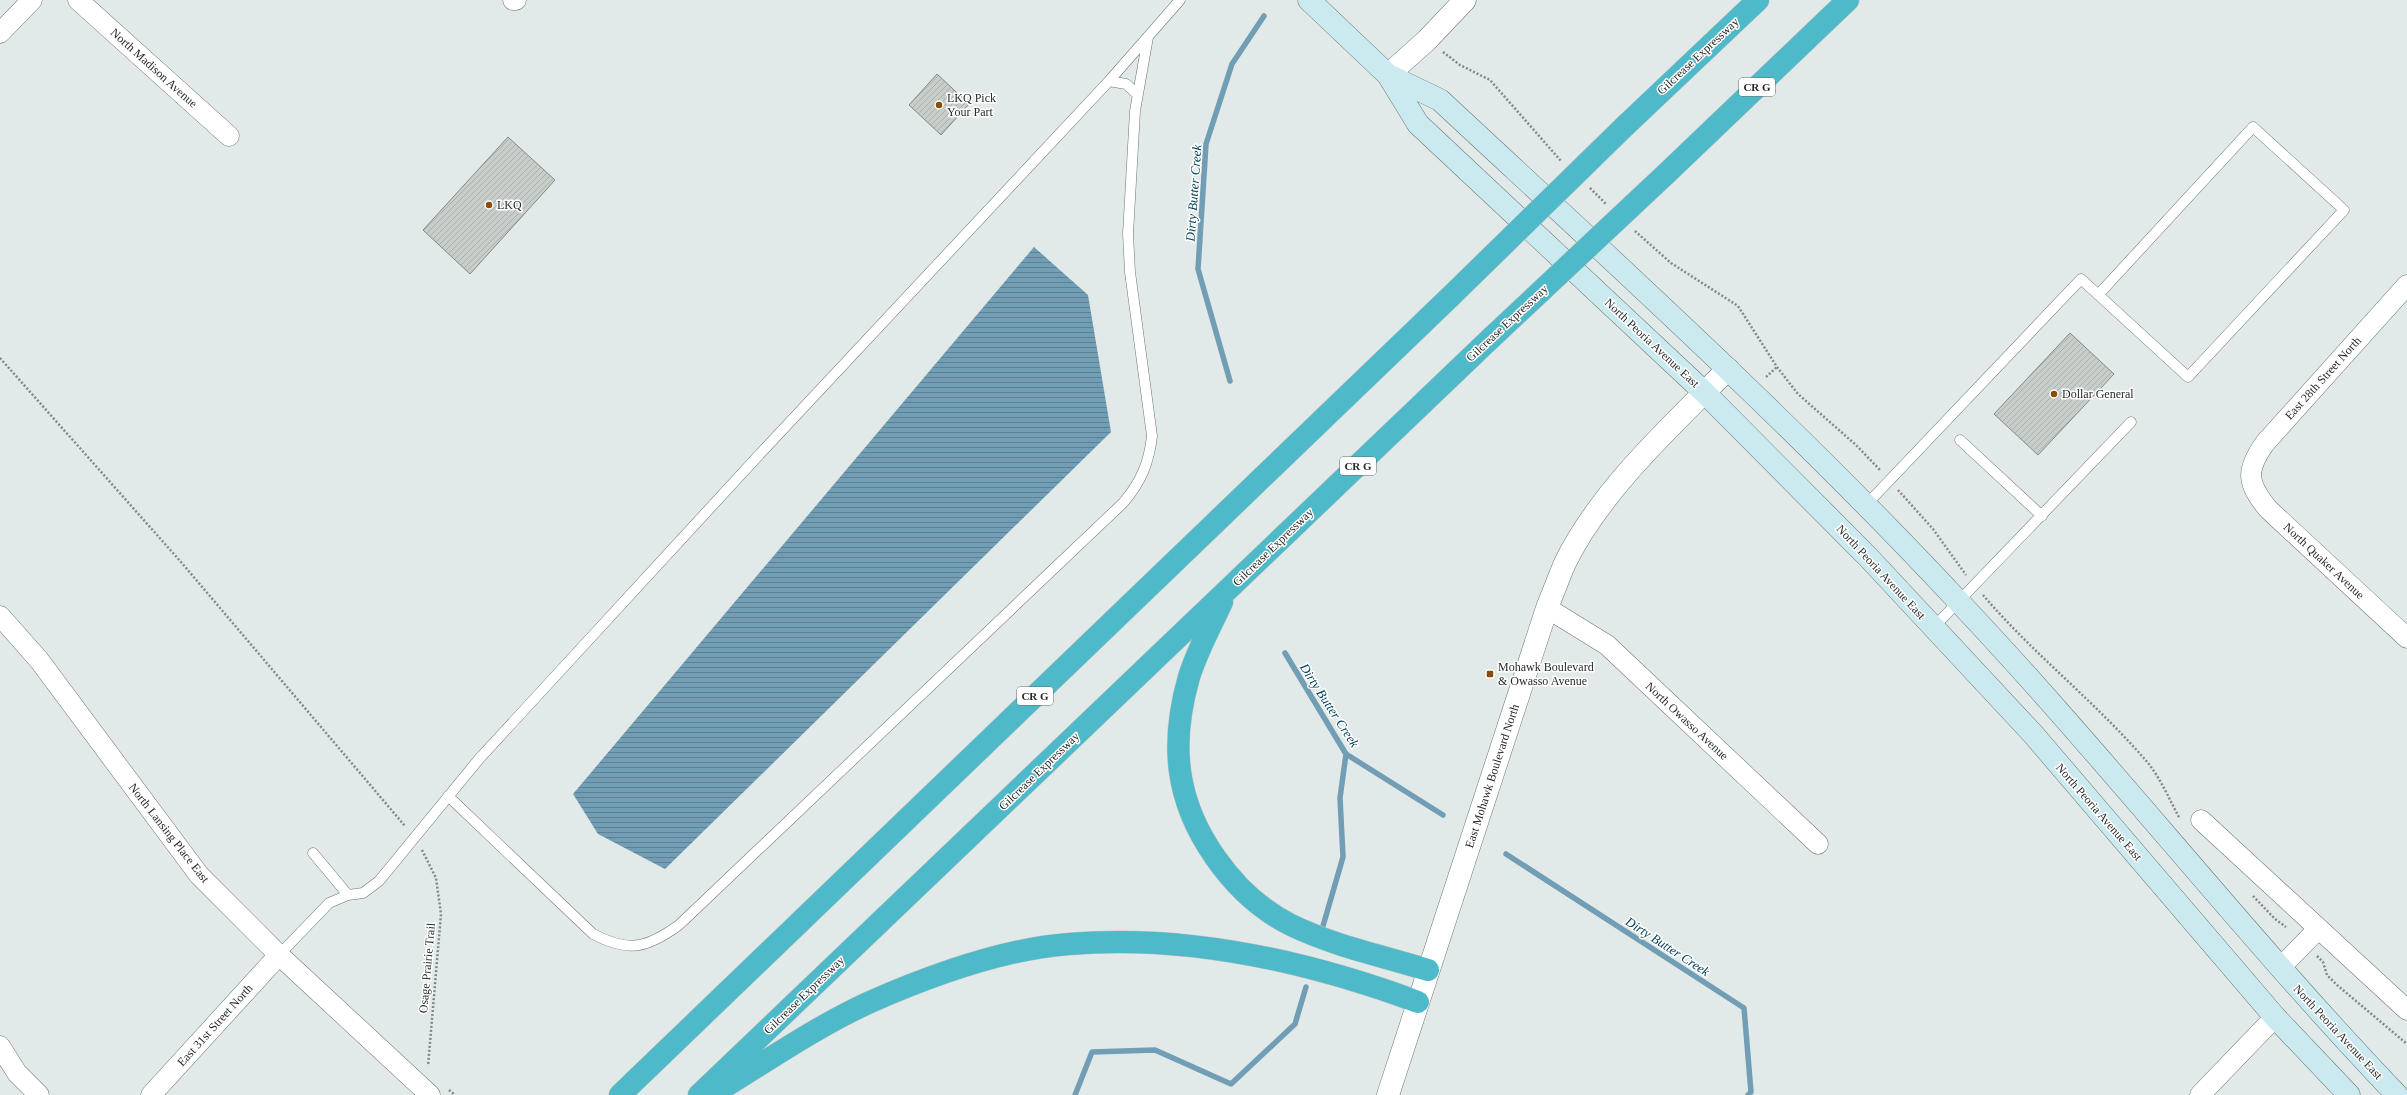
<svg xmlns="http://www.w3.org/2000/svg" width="2407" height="1095" font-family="Georgia,serif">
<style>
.water{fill:url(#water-rules)}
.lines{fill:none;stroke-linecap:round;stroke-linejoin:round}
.stream{stroke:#729eb5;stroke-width:5.5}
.building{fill:url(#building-hatch);stroke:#848a86}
.service-casing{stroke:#6d7573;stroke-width:11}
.minor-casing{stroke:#6d7573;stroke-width:21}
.tertiary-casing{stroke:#6d7573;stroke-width:23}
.secondary-casing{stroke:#6d7573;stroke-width:23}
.motorway-casing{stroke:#c3c3c3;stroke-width:23}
.path{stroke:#828887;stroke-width:2.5;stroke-dasharray:2 2;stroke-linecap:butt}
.service{stroke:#fff;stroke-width:10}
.minor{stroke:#fff;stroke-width:20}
.tertiary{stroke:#fff;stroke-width:22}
.secondary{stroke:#caeaef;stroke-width:22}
.motorway{stroke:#4ebac9;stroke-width:22}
.motorway-bridge-casing{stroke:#c3c3c3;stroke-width:23;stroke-linecap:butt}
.motorway-bridge{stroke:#4ebac9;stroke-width:22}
.poi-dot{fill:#884d08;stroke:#fff;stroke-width:1.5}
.labels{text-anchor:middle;stroke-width:3;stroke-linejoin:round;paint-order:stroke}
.shield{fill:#fff;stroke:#686a6a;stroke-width:1}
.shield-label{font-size:11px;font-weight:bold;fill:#272a2a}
.street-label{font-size:12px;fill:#272a2a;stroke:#fff}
.poi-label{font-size:12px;fill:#272a2a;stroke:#fff;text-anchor:start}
.water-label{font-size:13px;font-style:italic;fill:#024159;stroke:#fff}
</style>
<defs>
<pattern id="water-rules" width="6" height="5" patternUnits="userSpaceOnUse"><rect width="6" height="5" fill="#729eb5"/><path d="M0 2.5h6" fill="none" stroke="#5e8193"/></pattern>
<pattern id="building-hatch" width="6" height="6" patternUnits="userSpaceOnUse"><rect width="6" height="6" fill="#c7ceca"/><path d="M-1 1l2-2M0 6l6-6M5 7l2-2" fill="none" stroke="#abb1ae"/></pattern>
</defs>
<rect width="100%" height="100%" fill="#e1eae8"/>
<path class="water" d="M1034 247 1088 295 1111 432 665 869 598 834 573 794Z"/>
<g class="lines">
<path class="stream" d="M1230 381 1198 269 1206 144 1232 64 1264 16
M1285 653 1346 754 1443 815
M1506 854 1744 1008 1751 1092 1748 1095
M1323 926 1343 857 1340 798 1346 754
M1075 1095 1092 1052 1155 1050 1231 1084 1295 1024 1306 987"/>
</g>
<path class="building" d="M937 74 969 104 941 135 909 105Z
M508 137 555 180 470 274 423 230Z
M2070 333 2114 374 2038 455 1994 414Z"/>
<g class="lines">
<g class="service-casing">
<path id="service" d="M1109 81 1126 84 1137 94
M1960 440 2042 516
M1866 505 2081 279 2188 377 2344 210 2253 127 2098 295
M1933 628 2131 422
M448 796 593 934C629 953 647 948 679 925L1123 503C1141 482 1149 463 1152 436L1130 272 1128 234 1135 111 1148 37
M313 853 348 895
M279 955 329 903 348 895 363 893 379 881 479 759 758 456 1109 81 1180 0"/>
</g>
<g class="minor-casing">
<path id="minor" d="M78 0 229 136
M513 0H516
M0 33 32 0
M2407 285 2265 443C2245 471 2247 483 2268 509L2407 638
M1547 608 1607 645 1818 844
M0 616 39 660 199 875 279 955 430 1095
M2201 820 2407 1010
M2280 968 2318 929
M0 1046 17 1073 39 1095
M151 1095 279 955
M2200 1095 2275 1017"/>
</g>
<g class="tertiary-casing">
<path id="tertiary" d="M1388 75 1427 40 1465 0
M1388 1095 1547 608C1553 593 1559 577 1565 563 1600 491 1672 425 1728 369"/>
</g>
<g class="secondary-casing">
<path id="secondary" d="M1309 0 1388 75 1418 124 1704 392 1869 558 2033 734 2275 1017 2349 1095
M1388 75 1440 100C1616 264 1795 426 1959 602 2110 762 2245 936 2397 1095"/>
</g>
<g class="motorway-casing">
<path id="motorway" d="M1625 126 1758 0
M1667 173 1848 0
M1222 602C1211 626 1197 651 1189 677 1170 743 1175 800 1215 857 1235 886 1259 909 1291 925 1334 946 1383 956 1428 970
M713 1094C764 1063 814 1028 868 1003 929 976 1002 949 1069 944 1187 934 1307 961 1418 1002
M620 1095 1451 296
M699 1095 1490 339"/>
</g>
<path class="path" d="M1443 52 1460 65 1490 80 1561 161
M1590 188 1606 204
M1635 231 1671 263 1738 306 1777 367 1798 394 1856 445 1880 470
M0 358 181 562 405 826
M1766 377 1777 367
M1898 490 1933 529 1966 575
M1983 595C2034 655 2097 703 2148 763 2161 779 2170 801 2180 819
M422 850 436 878 441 914 428 1066
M2253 896 2275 919 2286 927
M2317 956 2323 962 2327 975 2337 985 2407 1044
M449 1090 455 1095"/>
<use href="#service" class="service"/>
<use href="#minor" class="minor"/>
<use href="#tertiary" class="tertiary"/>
<use href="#secondary" class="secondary"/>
<use href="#motorway" class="motorway"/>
<g class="motorway-bridge-casing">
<path id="motorway-bridge" d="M1451 296 1625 126
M1490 339 1667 173"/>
</g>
<use href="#motorway-bridge" class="motorway-bridge"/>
</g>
<g class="poi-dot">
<circle cx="939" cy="105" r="4"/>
<circle cx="489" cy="205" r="4"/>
<circle cx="2054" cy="394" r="4"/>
<rect x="1486" y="670" width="8" height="8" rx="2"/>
</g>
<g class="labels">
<g class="shield">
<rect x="1739" y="78" width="36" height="18" rx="3"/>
<rect x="1340" y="457" width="36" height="18" rx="3"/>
<rect x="1017" y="687" width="36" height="18" rx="3"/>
</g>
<g class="shield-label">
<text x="1757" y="91">CR G</text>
<text x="1358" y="470">CR G</text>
<text x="1035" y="700">CR G</text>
</g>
<g class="street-label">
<text transform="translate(1698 56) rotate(-43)" y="4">Gilcrease Expressway</text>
<text transform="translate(154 68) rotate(42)" y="4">North Madison Avenue</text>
<text transform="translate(1507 323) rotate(-43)" y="4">Gilcrease Expressway</text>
<text transform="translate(1652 343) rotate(43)" y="4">North Peoria Avenue East</text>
<text transform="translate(2323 378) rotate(-48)" y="4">East 28th Street North</text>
<text transform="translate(1273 547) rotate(-44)" y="4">Gilcrease Expressway</text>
<text transform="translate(2324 561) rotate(43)" y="4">North Quaker Avenue</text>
<text transform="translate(1881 572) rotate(47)" y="4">North Peoria Avenue East</text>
<text transform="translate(1687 721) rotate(43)" y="4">North Owasso Avenue</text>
<text transform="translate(1039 771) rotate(-44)" y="4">Gilcrease Expressway</text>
<text transform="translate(1492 776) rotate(-72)" y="4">East Mohawk Boulevard North</text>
<text transform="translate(2099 812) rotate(49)" y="4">North Peoria Avenue East</text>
<text transform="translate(169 833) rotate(52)" y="4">North Lansing Place East</text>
<text transform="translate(427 968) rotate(-85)" y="4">Osage Prairie Trail</text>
<text transform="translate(804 995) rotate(-44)" y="4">Gilcrease Expressway</text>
<text transform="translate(215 1025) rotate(-48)" y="4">East 31st Street North</text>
<text transform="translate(2338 1032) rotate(47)" y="4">North Peoria Avenue East</text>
</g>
<g class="poi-label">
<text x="947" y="102">LKQ Pick<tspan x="947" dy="14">Your Part</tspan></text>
<text x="497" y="209">LKQ</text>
<text x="2062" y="398">Dollar General</text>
<text x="1498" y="671">Mohawk Boulevard<tspan x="1498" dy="14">&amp; Owasso Avenue</tspan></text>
</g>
<g class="water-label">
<text transform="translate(1193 193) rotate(-86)" y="5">Dirty Butter Creek</text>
<text transform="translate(1330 705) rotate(57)" y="5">Dirty Butter Creek</text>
<text transform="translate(1668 946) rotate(33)" y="5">Dirty Butter Creek</text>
</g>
</g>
</svg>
